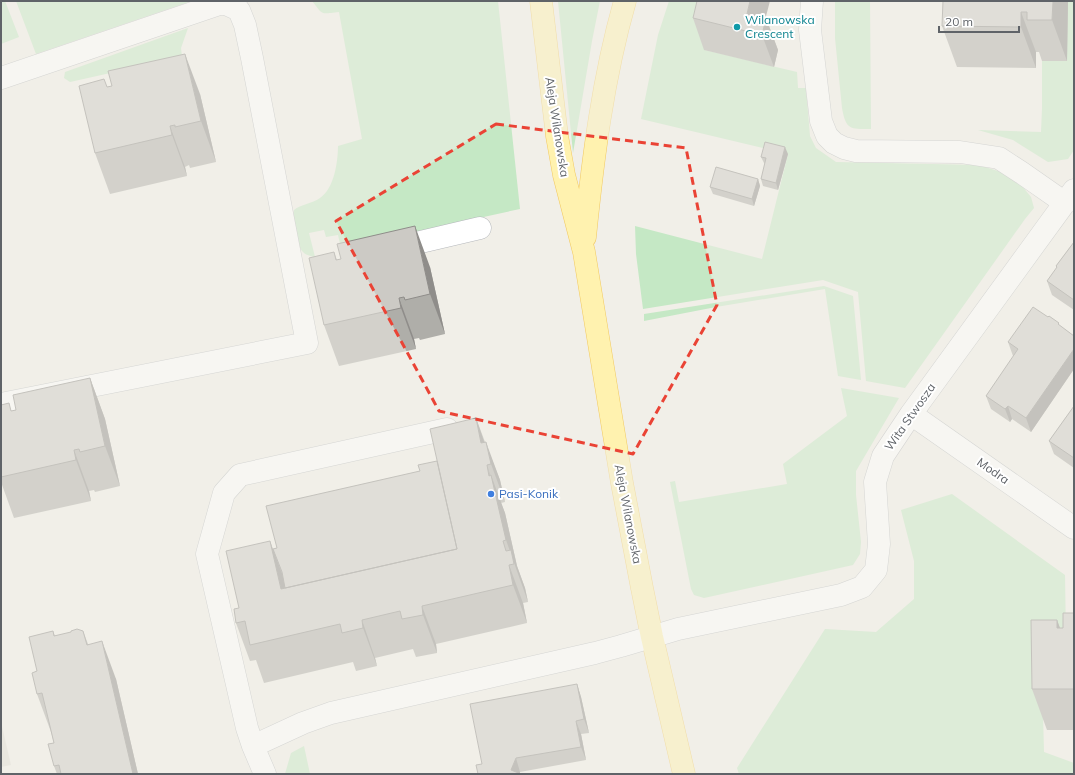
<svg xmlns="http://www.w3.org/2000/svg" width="1075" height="775" font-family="Mulish,sans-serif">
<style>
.education{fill:#e1ded6}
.green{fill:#c5e8c5}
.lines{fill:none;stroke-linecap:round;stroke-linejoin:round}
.minor-casing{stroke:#b5b8bc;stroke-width:23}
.major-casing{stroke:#f2c960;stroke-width:23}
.minor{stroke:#fff;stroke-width:22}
.major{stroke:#fff2af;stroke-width:22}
.wall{fill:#afaea9}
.shaded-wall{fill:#8f8d8a}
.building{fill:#cccac5;stroke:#8f8d8a}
.marked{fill:none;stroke:#ea4335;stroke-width:3;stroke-dasharray:8 5;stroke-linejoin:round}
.culture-dot{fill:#0f9aa8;stroke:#fff;stroke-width:1.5}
.shop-dot{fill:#3f7fe0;stroke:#fff;stroke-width:1.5}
.labels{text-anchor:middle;stroke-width:4;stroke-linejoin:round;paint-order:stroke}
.culture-label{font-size:12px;fill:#0d838f;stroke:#fff;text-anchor:start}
.street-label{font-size:12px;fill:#5f6368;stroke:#fff}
.shop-label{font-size:12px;fill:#366cbe;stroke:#fff;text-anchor:start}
</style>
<rect width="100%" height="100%" fill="#f1efe8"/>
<path class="education" d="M1 722 11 765 1 767Z"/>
<path class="green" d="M1 1H5L19 37 1 44Z
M16 1H192L36 54Z
M312 1H498L520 209 341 248 338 235 326 237 324 230 309 233 315 257C310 256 306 255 303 252 296 245 292 219 294 210 301 204 312 204 320 198 334 189 338 162 338 146L362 139 339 12C320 14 324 16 312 1Z
M558 1H600L592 41 573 153Z
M669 1H717L705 50 797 72 798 88H806L810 136 816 148 836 162 979 165 1004 173 1022 186 1031 197 1034 208 1025 219 905 388 866 381 858 292 823 280 643 309 636 254 635 226 762 259 788 154 641 119 658 35Z
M835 1H870L871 129C850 129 846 130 842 108L835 38Z
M1068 1H1074V150L1068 159 1048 162 1013 140 978 130 1041 132 1042 109V61Z
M188 28 181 48 182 57 70 82 64 78 65 72Z
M824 286 853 296 861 380 838 376 825 289 716 307 644 321V314Z
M841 388 899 398 856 471V495L861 542 860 554 853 565 704 598 694 595 691 589 670 482 675 481 679 502 787 484 783 464 847 416Z
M952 494 1065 575 1066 641 1041 640 1044 752 1074 763V774H739L737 768 825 629 876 632 914 599V561L901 510Z
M304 746 310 774H285L291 753Z"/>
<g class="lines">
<g class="minor-casing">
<path id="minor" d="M812 1 810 30 821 121 827 136 834 143 844 148 856 151 960 152 999 158 1022 173 1065 203
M1 78 219 4H226L239 10 245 25 252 58 307 343 1 404
M391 249 480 228
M911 414 1074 528
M253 746 303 723 331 713 595 653 621 646 678 629 841 595 862 587 876 570 879 544 875 482 883 456 911 414 1074 190
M265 774 253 746 247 728 207 554 224 493 240 475 447 429"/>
</g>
<g class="major-casing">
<path id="major" d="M541 1 557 136 564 175 584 252 622 483 642 588 652 637 684 774
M585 237C593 158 603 78 625 1"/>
</g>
<use href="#minor" class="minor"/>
<use href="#major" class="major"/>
</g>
<path class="wall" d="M1068 1 1067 61H1042L1039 52H1036V68L957 67 942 26Z
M693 18H766L778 50 774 67 704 50Z
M107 87 200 94 216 162 190 168 189 165 185 167 187 176 110 194 95 153Z
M788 154 778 190 763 186 761 179 765 164 764 163 761 157Z
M758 179 760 186 754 206 713 194 710 187Z
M1074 242V310L1052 295 1047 281 1057 268 1056 266Z
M334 252 337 260 430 267 445 334 420 340 419 338 414 339 416 349 339 366 324 325Z
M1060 326 1074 336V369L1031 432 1012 419 1010 422 991 409 986 396 1014 356H1013L1008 342Z
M90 378 105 419 120 486 95 492 94 490 89 491 91 501 14 518 1 482V405L12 411 16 410Z
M1074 406V468L1054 454 1049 441Z
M476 418 485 442 500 480 505 502 501 503 505 513 517 566 525 588 528 602 523 603 527 623 436 644 437 653 416 657 413 649 375 658 377 666 356 671 353 662 264 683 256 660 250 661 236 623 239 608 273 549 277 548 420 471 437 461Z
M1074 613V730H1047L1032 689 1057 620 1060 628H1063Z
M53 631 55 636 83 631 88 644 116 679 138 774H57L54 766V743L51 732 37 694Z
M577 684 581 697 589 733 581 734 586 760 520 772V774L482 764Z"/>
<path class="shaded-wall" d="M750 1H770L761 35 747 14Z
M1053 1H1068L1067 61 1052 20Z
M1021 12 1036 52V68L1021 27Z
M766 18 778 50 774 67 762 35Z
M185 54 200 94 216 162 201 121Z
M170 126 185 167 187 176 172 135Z
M785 147 788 154 778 190 776 183Z
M758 179 760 186 754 206 752 199Z
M415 226 430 267 445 334 430 294Z
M399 298 414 339 416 349 401 308Z
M1074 349V369L1031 432 1026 418Z
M90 378 105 419 120 486 105 446Z
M1008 406 1012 419 1010 422 1005 409Z
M476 418 489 456 481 443Z
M486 442 500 480 505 502 491 464Z
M74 450 89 491 91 501 76 460Z
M487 465 492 481 491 475 505 513 517 566 525 588 528 602 506 540Z
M270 541 284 579 294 620 281 589Z
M509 565 523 603 527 623 513 585Z
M422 606 436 644 437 653 423 615Z
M362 620 375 658 377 666 363 628Z
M1057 620 1072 661 1057 628Z
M102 641 116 679 138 774H133Z
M577 684 581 697 589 733 584 719Z
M576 721 581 734 586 760 581 747Z
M516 758 520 772V774L511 770Z"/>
<path class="building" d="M697 1H750L747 14 766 18 762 35 693 18Z
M943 1H1053L1052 20H1027V12H1021V27L942 26Z
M185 54 201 121 175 127V125L170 126 172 135 95 153 79 86 104 79 107 87 112 86 108 71Z
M765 142 785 147 776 183 761 179 766 158 761 157Z
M716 167 758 179 752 199 710 187Z
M415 226 430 294 405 300 404 297 399 298 401 308 324 325 309 258 334 252 336 260 341 259 337 244Z
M1074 242V300L1047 281 1057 267 1056 266Z
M1033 307 1048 317 1049 316 1059 323 1058 324 1074 336V349L1026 418 1008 406 1005 409 986 396 1018 349 1008 342Z
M90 378 105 446 80 452 79 449 74 450 76 460 1 477V405L9 403 11 411 16 410 13 395Z
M1074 406V458L1049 441Z
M476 418 481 443 486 442 491 464 487 465 489 476 491 475 506 540 503 541 506 551 511 550 514 564 509 565 513 585 422 606 423 615 402 619 400 611 362 620 363 628 342 633 340 624 250 645 245 621 236 623 234 609 239 608 226 551 270 541 281 589 457 549 430 429Z
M437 461 457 549 285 588 282 572 273 549 277 548 266 506 420 471 418 465Z
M1063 613H1074V689H1032L1031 620H1057V628H1063Z
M77 629 83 631 87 645 102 641 133 774H61L59 765 54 766 48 744 54 743 42 693 37 694 32 673 37 671 29 637 53 631 54 636 71 632V631Z
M577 684 584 719 576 721 581 747 516 758 511 770 521 774H478L476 765 482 764 470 704Z"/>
<path d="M0 0H1075V775H0ZM496 124 686 148 717 305 633 454 439 411 336 221Z" fill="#f1efe8" fill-opacity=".55" fill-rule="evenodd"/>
<path class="marked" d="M496 124 686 148 717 305 633 454 439 411 336 221Z"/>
<circle class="culture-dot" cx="737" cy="27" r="4"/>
<circle class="shop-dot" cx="491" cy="494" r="4"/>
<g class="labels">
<g class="culture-label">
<text x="745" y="24">Wilanowska<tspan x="745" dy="14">Crescent</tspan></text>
</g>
<g class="street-label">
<text transform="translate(557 127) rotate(81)" y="4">Aleja Wilanowska</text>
<text transform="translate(910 417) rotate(-55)" y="4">Wita Stwosza</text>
<text transform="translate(993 471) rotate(35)" y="4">Modra</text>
<text transform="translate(628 514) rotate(79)" y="4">Aleja Wilanowska</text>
</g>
<g class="shop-label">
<text x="499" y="498">Pasi-Konik</text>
</g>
</g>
<rect width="1075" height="775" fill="none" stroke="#5f6368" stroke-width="4"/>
<path d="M939 26v6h80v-6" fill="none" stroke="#5f6368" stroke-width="2"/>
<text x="945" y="26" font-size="12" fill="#5f6368" stroke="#ffffff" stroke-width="3" paint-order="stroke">20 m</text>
</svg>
